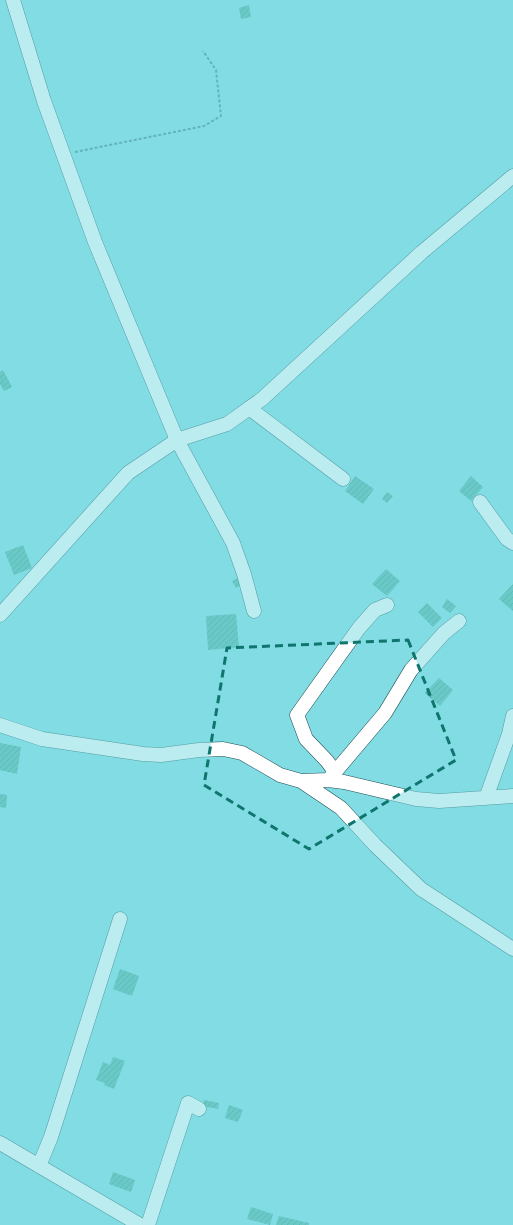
<svg xmlns="http://www.w3.org/2000/svg" width="513" height="1225" font-family="Spectral,serif">
<style>
.building{fill:url(#building-hatch)}
.lines{fill:none;stroke-linecap:round;stroke-linejoin:round}
.minor-casing{stroke:#1e4f53;stroke-width:15}
.path{stroke:#408187;stroke-width:2;stroke-dasharray:3 2;stroke-linecap:butt}
.minor{stroke:#fff;stroke-width:14}
.marked{fill:none;stroke:#0f766e;stroke-width:3;stroke-dasharray:8 5;stroke-linejoin:round}
</style>
<defs>
<pattern id="building-hatch" width="6" height="6" patternUnits="userSpaceOnUse"><rect width="6" height="6" fill="#49b1a3"/><path d="M-1 1l2-2M0 6l6-6M5 7l2-2" fill="none" stroke="#3a9085"/></pattern>
</defs>
<rect width="100%" height="100%" fill="#81dce4"/>
<path class="building" d="M249 5 251 17 241 19 239 8Z
M3 370 12 387 4 391 0 384V372Z
M355 476 374 489 363 504 345 491Z
M471 476 483 487 471 501 459 491Z
M387 492 393 496 387 503 382 499Z
M23 545 32 568 14 575 5 552Z
M386 569 400 581 387 596 372 584Z
M238 578 241 585 236 588 232 581Z
M513 584V611L499 599Z
M447 599 456 606 450 613 442 607Z
M427 603 442 618 433 627 418 612Z
M236 614 239 647 208 650 206 616Z
M439 678 453 690 440 706 425 693Z
M0 743 21 747 17 774 0 770Z
M0 794 7 795 6 808 0 807Z
M120 969 139 976 132 996 113 989Z
M113 1057 125 1061 114 1089 104 1085 105 1083 96 1080 103 1062 110 1065Z
M204 1100 219 1103 218 1109 203 1106Z
M229 1105 243 1110 238 1122 225 1118Z
M113 1172 135 1180 131 1192 109 1184Z
M251 1207 273 1214 270 1225 247 1219Z
M279 1216 309 1223V1225H276Z"/>
<g class="lines">
<g class="minor-casing">
<path id="minor" d="M13 0 44 101 95 242 177 440 233 543 244 574 254 611
M249 408 343 479
M480 502 507 539 513 543
M0 615 128 473 177 440 227 424 262 399 422 252 513 176
M0 725 42 739 143 754 161 755 199 750 223 749 242 753 280 775 301 781 328 780 344 782 416 799 439 801 513 796
M335 772 327 761 306 739 297 715 359 628 375 610 387 605
M330 778 385 713 411 670 444 633 459 621
M301 781 341 808 375 845 421 889 513 949
M486 798 509 734 513 716
M0 1143 140 1225
M39 1166 51 1137 120 919
M148 1225 188 1103 199 1109"/>
</g>
<path class="path" d="M75 152 204 126 221 116 216 70 203 51"/>
<use href="#minor" class="minor"/>
</g>
<path d="M0 0H513V1225H0ZM408 640 456 760 309 849 204 785 227 648Z" fill="#81dce4" fill-opacity=".55" fill-rule="evenodd"/>
<path class="marked" d="M408 640 456 760 309 849 204 785 227 648Z"/>
</svg>
